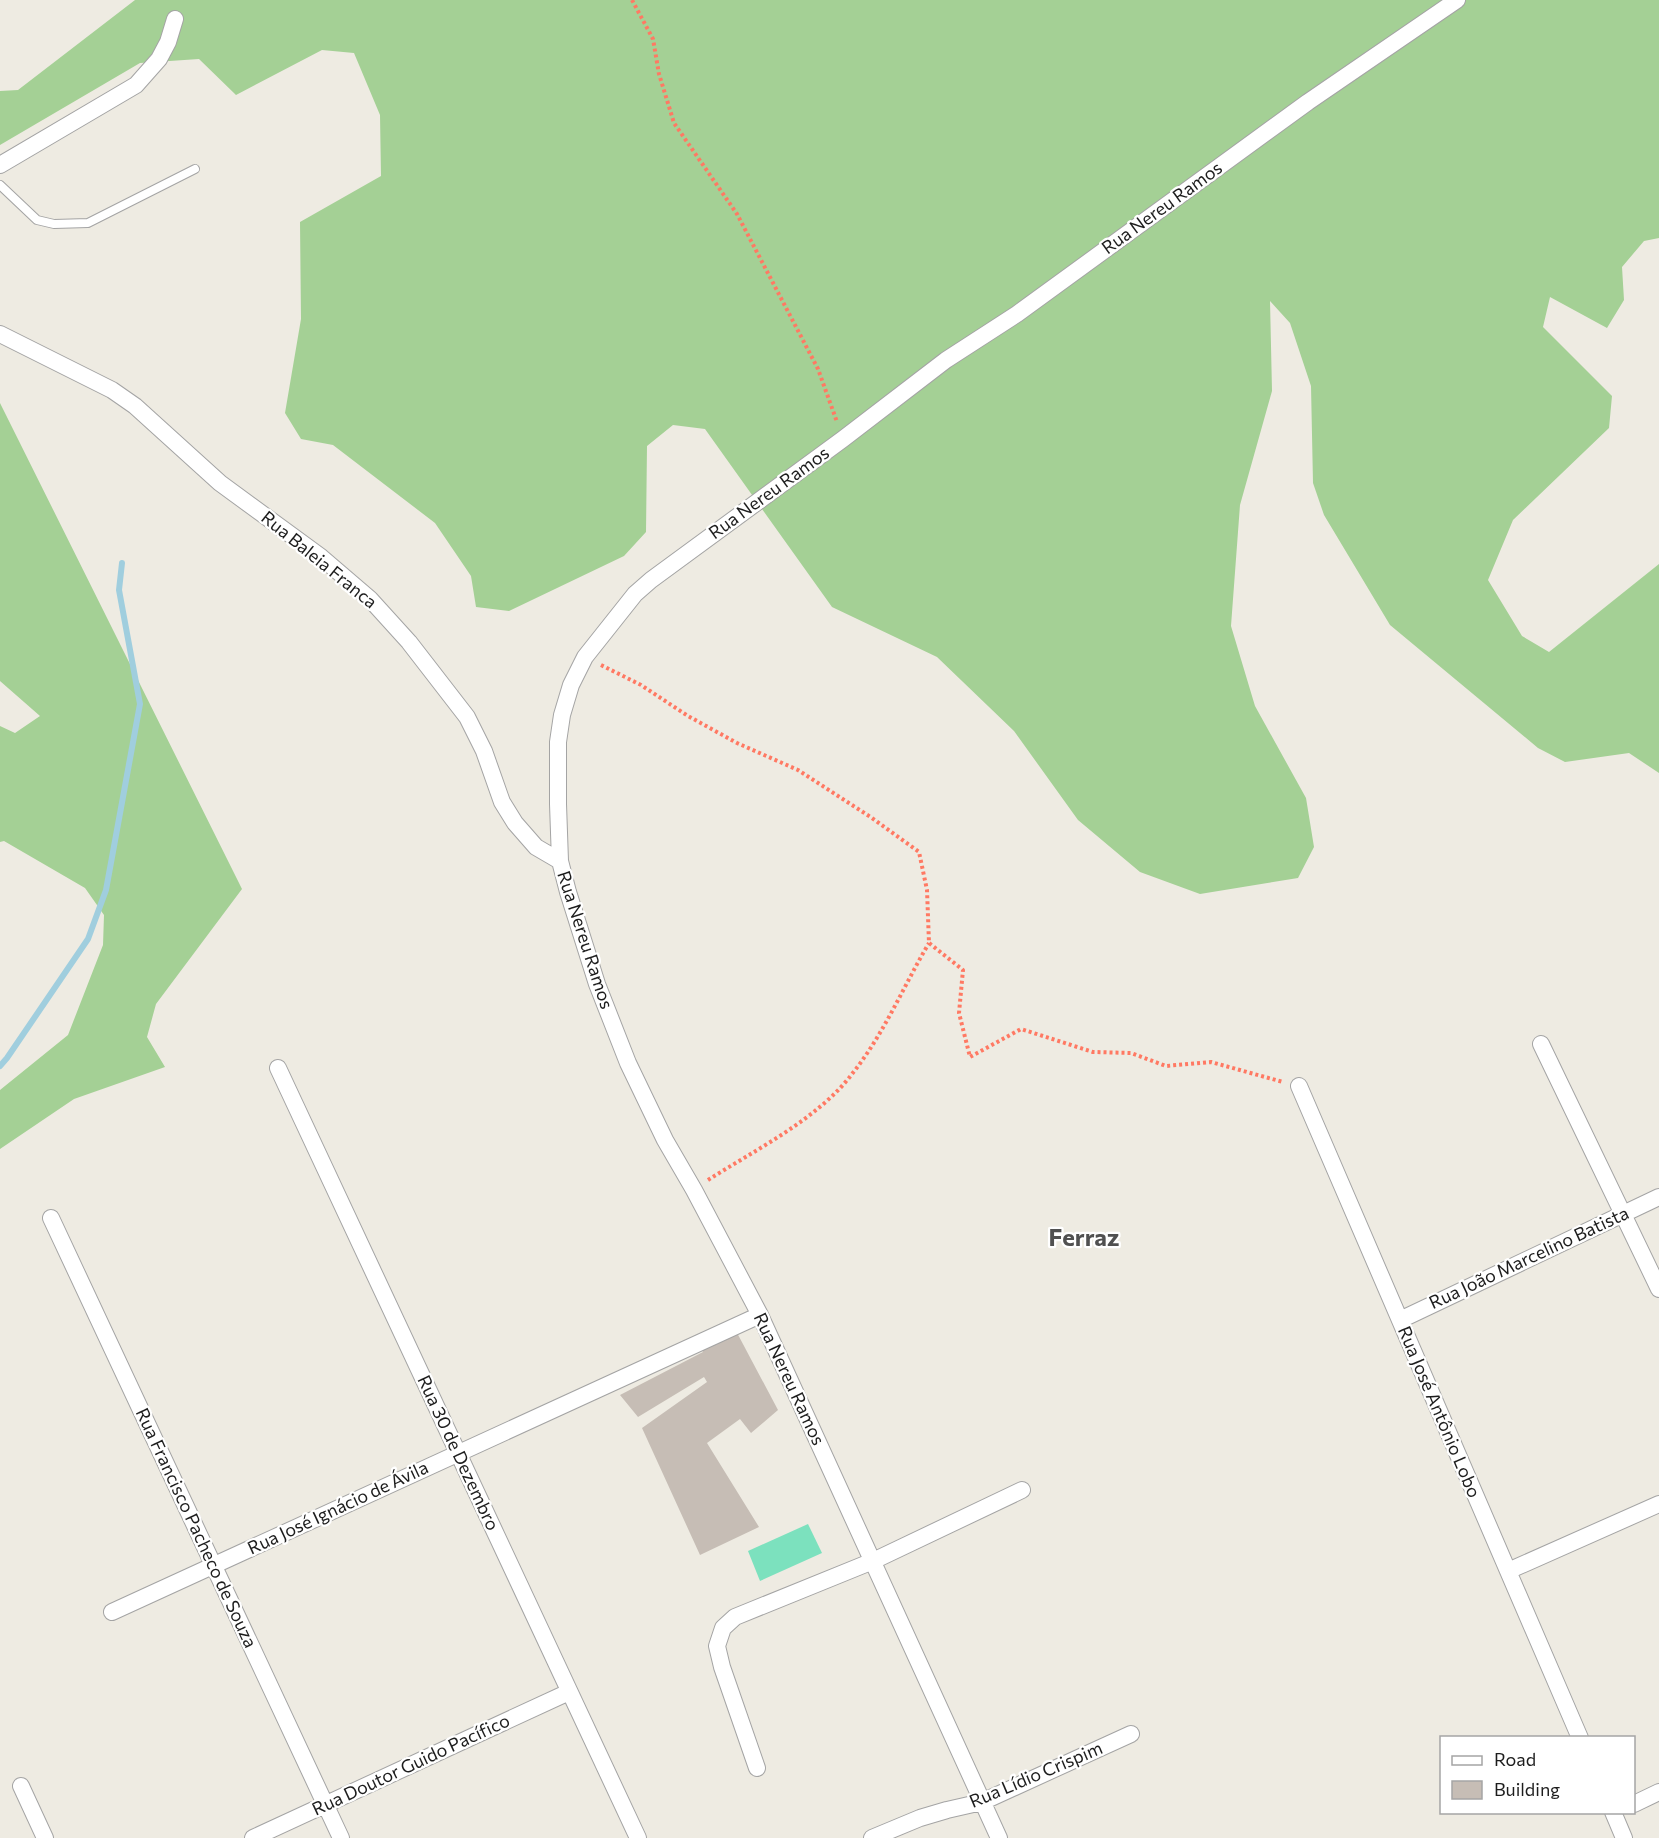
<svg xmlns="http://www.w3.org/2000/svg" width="1659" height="1838" font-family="Commissioner,sans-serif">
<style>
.forest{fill:#a4d095}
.pitch{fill:#7ce1be}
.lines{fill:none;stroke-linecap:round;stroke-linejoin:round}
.stream{stroke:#a0cede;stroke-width:6}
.building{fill:#c6bdb5}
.service-casing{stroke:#a4a4a4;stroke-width:10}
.minor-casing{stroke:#a4a4a4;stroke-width:18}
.path{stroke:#ff7963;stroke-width:4;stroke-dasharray:3 3;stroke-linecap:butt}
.service{stroke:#fff;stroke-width:8}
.minor{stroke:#fff;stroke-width:16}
.labels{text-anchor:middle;stroke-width:4.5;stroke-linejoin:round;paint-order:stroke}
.street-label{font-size:18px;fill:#1d1d1d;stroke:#fff}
.district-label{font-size:24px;font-weight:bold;fill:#505050;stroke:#fff}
</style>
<rect width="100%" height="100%" fill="#eeebe2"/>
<path class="forest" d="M135 0H1659V238L1644 241 1622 267 1624 300 1607 328 1550 297 1543 327 1612 396 1609 428 1513 520 1488 580 1522 636 1549 652 1659 564V773L1629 753 1565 762 1538 748 1390 625 1324 515 1313 483 1311 386 1290 323 1270 301 1272 391 1240 505 1231 626 1255 706 1306 798 1314 847 1298 878 1200 894 1140 872 1078 820 1014 731 937 657 832 607 705 429 673 425 647 446 646 532 624 556 509 611 476 607 471 576 435 523 333 445 301 439 285 413 301 319 300 222 381 176 380 115 354 53 322 50 236 95 199 59 140 63 0 145V91L18 90Z
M0 403 242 889 156 1004 147 1037 165 1067 74 1099 0 1149V1090L68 1035 103 945 104 915 85 888 4 841 0 842V726L15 733 40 716 0 681Z"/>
<path class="pitch" d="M808 1524 822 1553 760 1581 748 1551Z"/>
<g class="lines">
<path class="stream" d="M0 1066 7 1058 88 939 106 890 140 704 119 590 122 563"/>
</g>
<path class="building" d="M735 1329 778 1410 751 1433 740 1419 707 1443 759 1527 700 1555 642 1428 707 1382 704 1377 638 1417 620 1395 703 1352 700 1345Z"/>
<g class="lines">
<g class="service-casing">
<path id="service" d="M0 185 37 220 54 224 88 223 195 169"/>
</g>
<g class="minor-casing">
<path id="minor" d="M0 165 136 85 159 59 168 42 175 19
M0 334 112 390 135 406 220 483 321 557 370 599 409 642 467 717 484 751 502 802 515 823 536 847 560 861
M1541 1044 1659 1289
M278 1068 638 1838
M1299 1086 1580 1738
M51 1218 341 1838
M1400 1320 1659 1197
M1508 1571 1659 1504
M112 1612 760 1315
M757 1768 722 1667 717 1646 723 1628 735 1617 873 1561 1022 1490
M21 1786 45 1838
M1634 1804 1659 1792
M1613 1812 1624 1838
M253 1838 569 1692
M872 1838 920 1818 947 1810 982 1802 1131 1734
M999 1838 760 1315 694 1190 665 1140 628 1063 597 984 568 892 560 861 558 804V742L562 715 571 685 585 657 635 594 651 580 843 439 946 360 1017 314 1308 102 1457 0"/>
</g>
<path class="path" d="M632 0 653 39 659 74 674 123 737 214 818 369 837 422
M601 665 641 685 688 716 737 743 798 770 872 818 919 852 927 890 929 943 963 970 959 1013 970 1057 1021 1029 1093 1052 1131 1053 1166 1066 1211 1062 1283 1082
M708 1180C755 1150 818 1119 852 1074 884 1034 903 987 929 943"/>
<use href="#service" class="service"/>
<use href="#minor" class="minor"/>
</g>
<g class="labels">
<g class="street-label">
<text transform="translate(1162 208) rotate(-36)" y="6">Rua Nereu Ramos</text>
<text transform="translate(769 493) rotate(-36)" y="6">Rua Nereu Ramos</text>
<text transform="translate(319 560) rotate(39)" y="6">Rua Baleia Franca</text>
<text transform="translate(585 940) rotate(72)" y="6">Rua Nereu Ramos</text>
<text transform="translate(1529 1258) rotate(-25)" y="6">Rua João Marcelino Batista</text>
<text transform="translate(789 1379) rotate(65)" y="6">Rua Nereu Ramos</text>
<text transform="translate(1439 1412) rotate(67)" y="6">Rua José Antônio Lobo</text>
<text transform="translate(458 1453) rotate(65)" y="6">Rua 30 de Dezembro</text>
<text transform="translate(338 1508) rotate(-25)" y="6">Rua José Ignácio de Ávila</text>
<text transform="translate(196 1528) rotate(65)" y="6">Rua Francisco Pacheco de Souza</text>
<text transform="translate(411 1765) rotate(-25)" y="6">Rua Doutor Guido Pacífico</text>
<text transform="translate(1036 1775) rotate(-23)" y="6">Rua Lídio Crispim</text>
</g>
<g class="district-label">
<text x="1084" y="1246">Ferraz</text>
</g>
</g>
<rect x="1440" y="1736" width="195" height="78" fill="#ffffff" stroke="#a5a5a5" stroke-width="1.5"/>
<rect x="1452" y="1756" width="30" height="9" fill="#ffffff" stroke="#a5a5a5" stroke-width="1.5"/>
<text x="1494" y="1766" font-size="18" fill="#1d1d1d">Road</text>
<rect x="1452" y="1781" width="30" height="18" fill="#c6bdb5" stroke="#a5a5a5" stroke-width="1.5"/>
<text x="1494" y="1796" font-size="18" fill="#1d1d1d">Building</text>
</svg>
